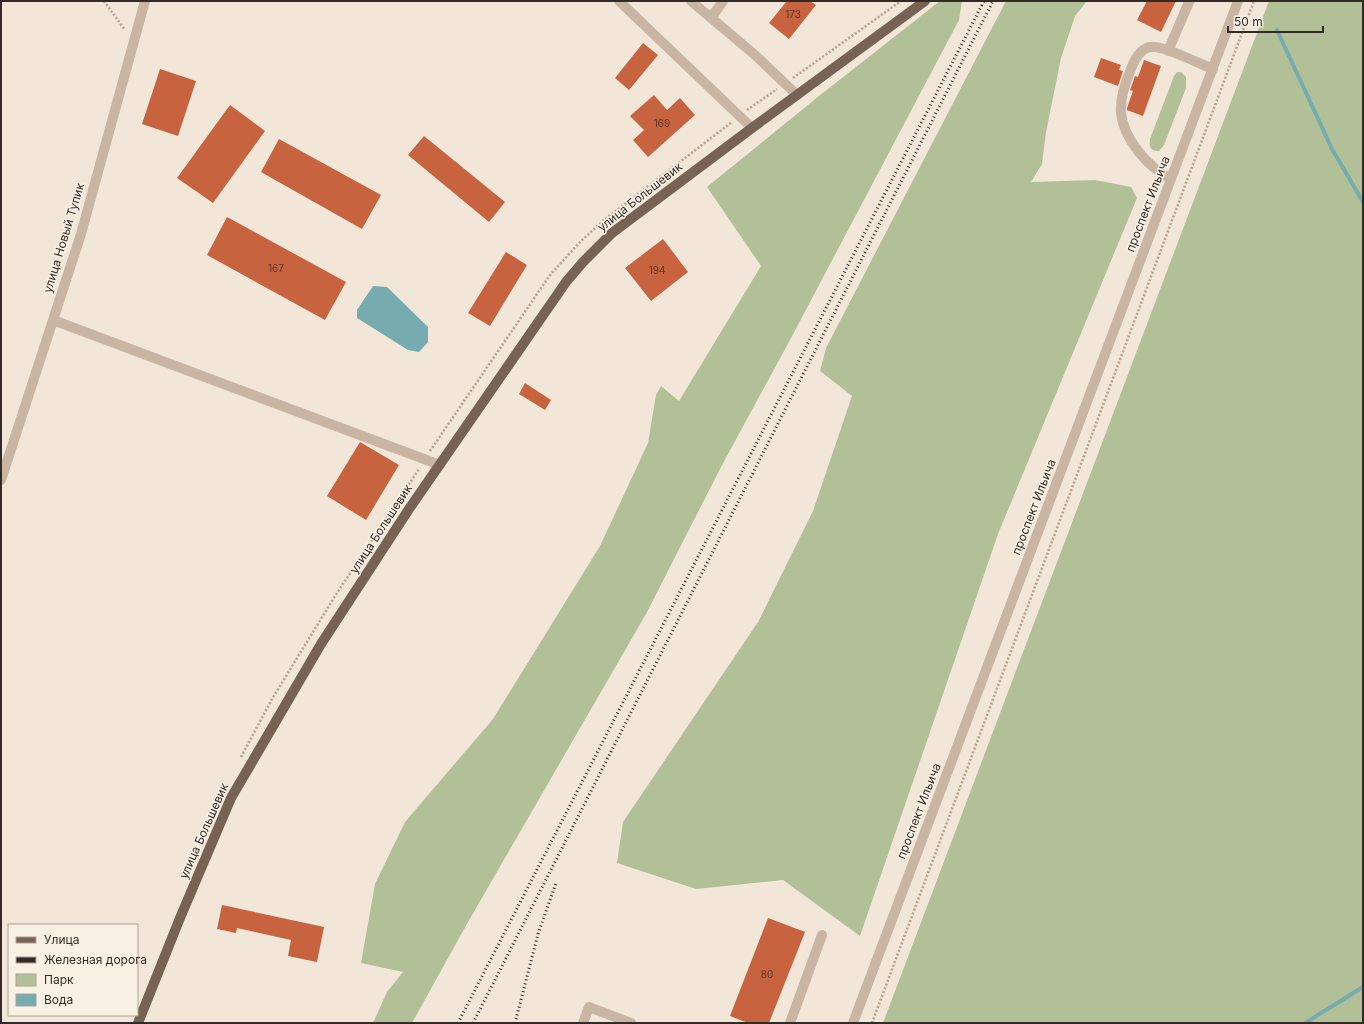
<svg xmlns="http://www.w3.org/2000/svg" width="1364" height="1024" font-family="Inter,sans-serif">
<style>
.green{fill:#b2c098}
.water{fill:#76abaf}
.lines{fill:none;stroke-linecap:round;stroke-linejoin:round}
.stream{stroke:#76abaf;stroke-width:4}
.building{fill:#c8633f}
.path{stroke:#b59f8e;stroke-width:2.5;stroke-dasharray:2 2;stroke-linecap:butt}
.minor{stroke:#c9b5a4;stroke-width:10}
.major{stroke:#776256;stroke-width:10}
.rail{stroke:#342a25;stroke-width:3;stroke-dasharray:1 3;stroke-linecap:butt}
.labels{text-anchor:middle;stroke-width:3;stroke-linejoin:round;paint-order:stroke}
.number-label{font-size:10px;fill:#59382c}
.street-label{font-size:12px;fill:#342a25;stroke:#f9f0e4}
</style>
<rect width="100%" height="100%" fill="#f1e6d7"/>
<path class="green" d="M940 1H962L959 20 790 340 721 467 646 614 468 922 412 1023H373L387 992 403 972 361 963 375 884 405 822 493 719 600 546 648 443 656 395 661 386 679 401 761 266 707 187 819 96Z
M1006 1H1087L1075 16 1061 58 1046 132 1042 164 1031 182 1095 180 1131 187 1137 198 998 534 860 936 783 880 696 889 617 863 623 822 758 622 813 511 852 396 820 371 826 348Z
M1269 1H1363V1023H883Z
M1177 72H1181L1186 77V88L1164 145 1159 151C1150 151 1149 147 1150 139L1174 76Z"/>
<path class="water" d="M373 286 387 287 428 327V342L419 352 408 350 357 318V310Z"/>
<g class="lines">
<path class="stream" d="M1277 30 1332 149 1363 202
M1305 1023 1363 987"/>
</g>
<path class="building" d="M787 1H810L816 5 789 39 769 23Z
M1147 1H1176L1161 32 1137 20Z
M643 43 658 55 629 90 615 78Z
M1101 58 1121 65 1119 70 1123 71 1118 86 1094 77Z
M1144 60 1161 66 1143 116 1127 110V108L1133 91 1130 90 1133 82 1135 76 1138 77Z
M160 69 196 81 178 136 142 124Z
M654 95 667 110 680 98 695 115 648 157 633 140 644 130 630 116Z
M230 105 265 131 213 203 177 178Z
M424 136 505 202 489 222 408 155Z
M279 139 381 195 362 229 261 172Z
M227 217 346 282 325 320 207 255Z
M663 239 688 272 651 301 625 268Z
M506 252 527 265 490 326 468 313Z
M525 383 551 400 545 410 519 394Z
M360 442 399 465 366 520 327 496Z
M222 905 324 927 317 962 288 956 291 940 237 928 236 933 217 929Z
M768 918 805 932 769 1023H748L730 1016Z"/>
<g class="lines">
<path class="path" d="M104 1 125 30
M793 78 901 1
M747 110 777 89
M430 451 550 275 581 241 604 220 732 122
M241 757 272 699 335 596 419 469
M872 1023 1254 1"/>
<path class="minor" d="M619 1 752 128
M691 1 755 55 797 95
M711 18 723 1
M1168 51 1189 2
M1171 179C1148 167 1124 140 1121 113 1120 98 1125 83 1131 69 1134 61 1140 49 1150 47 1164 45 1199 64 1213 69
M53 320 440 465
M1 480 81 234 145 1
M583 1023 589 1007 631 1023
M790 1023 822 935
M853 1023 1238 1"/>
<path class="major" d="M138 1023 180 918 231 798 321 644 409 509 566 282 583 262 612 233 752 128 925 1"/>
<path class="rail" d="M458 1023 984 1
M473 1023 993 1
M515 1023 538 934 556 883"/>
</g>
<g class="labels">
<g class="number-label">
<text x="793" y="18">173</text>
<text x="662" y="127">169</text>
<text x="276" y="272">167</text>
<text x="657" y="274">194</text>
<text x="767" y="978">80</text>
</g>
<g class="street-label">
<text transform="translate(640 197) rotate(-38)" y="4">улица Большевик</text>
<text transform="translate(1148 204) rotate(-69)" y="4">проспект Ильича</text>
<text transform="translate(64 238) rotate(-73)" y="4">улица Новый Тупик</text>
<text transform="translate(1034 507) rotate(-69)" y="4">проспект Ильича</text>
<text transform="translate(381 529) rotate(-57)" y="4">улица Большевик</text>
<text transform="translate(919 811) rotate(-69)" y="4">проспект Ильича</text>
<text transform="translate(204 831) rotate(-66)" y="4">улица Большевик</text>
</g>
</g>
<rect width="1364" height="1024" fill="none" stroke="#342a25" stroke-width="4"/>
<rect x="8" y="924" width="130" height="92" fill="#f9f0e4" stroke="#aaa198"/>
<rect x="16" y="937" width="20" height="6" fill="#776256" stroke="#aaa198"/>
<text x="44" y="944" font-size="12" fill="#342a25">Улица</text>
<rect x="16" y="957" width="20" height="6" fill="#342a25" stroke="#aaa198"/>
<text x="44" y="964" font-size="12" fill="#342a25">Железная дорога</text>
<rect x="16" y="974" width="20" height="12" fill="#b2c098" stroke="#aaa198"/>
<text x="44" y="984" font-size="12" fill="#342a25">Парк</text>
<rect x="16" y="994" width="20" height="12" fill="#76abaf" stroke="#aaa198"/>
<text x="44" y="1004" font-size="12" fill="#342a25">Вода</text>
<path d="M1228 26v6h95v-6" fill="none" stroke="#342a25" stroke-width="2"/>
<text x="1234" y="26" font-size="12" fill="#342a25" stroke="#f9f0e4" stroke-width="3" paint-order="stroke">50 m</text>
</svg>
